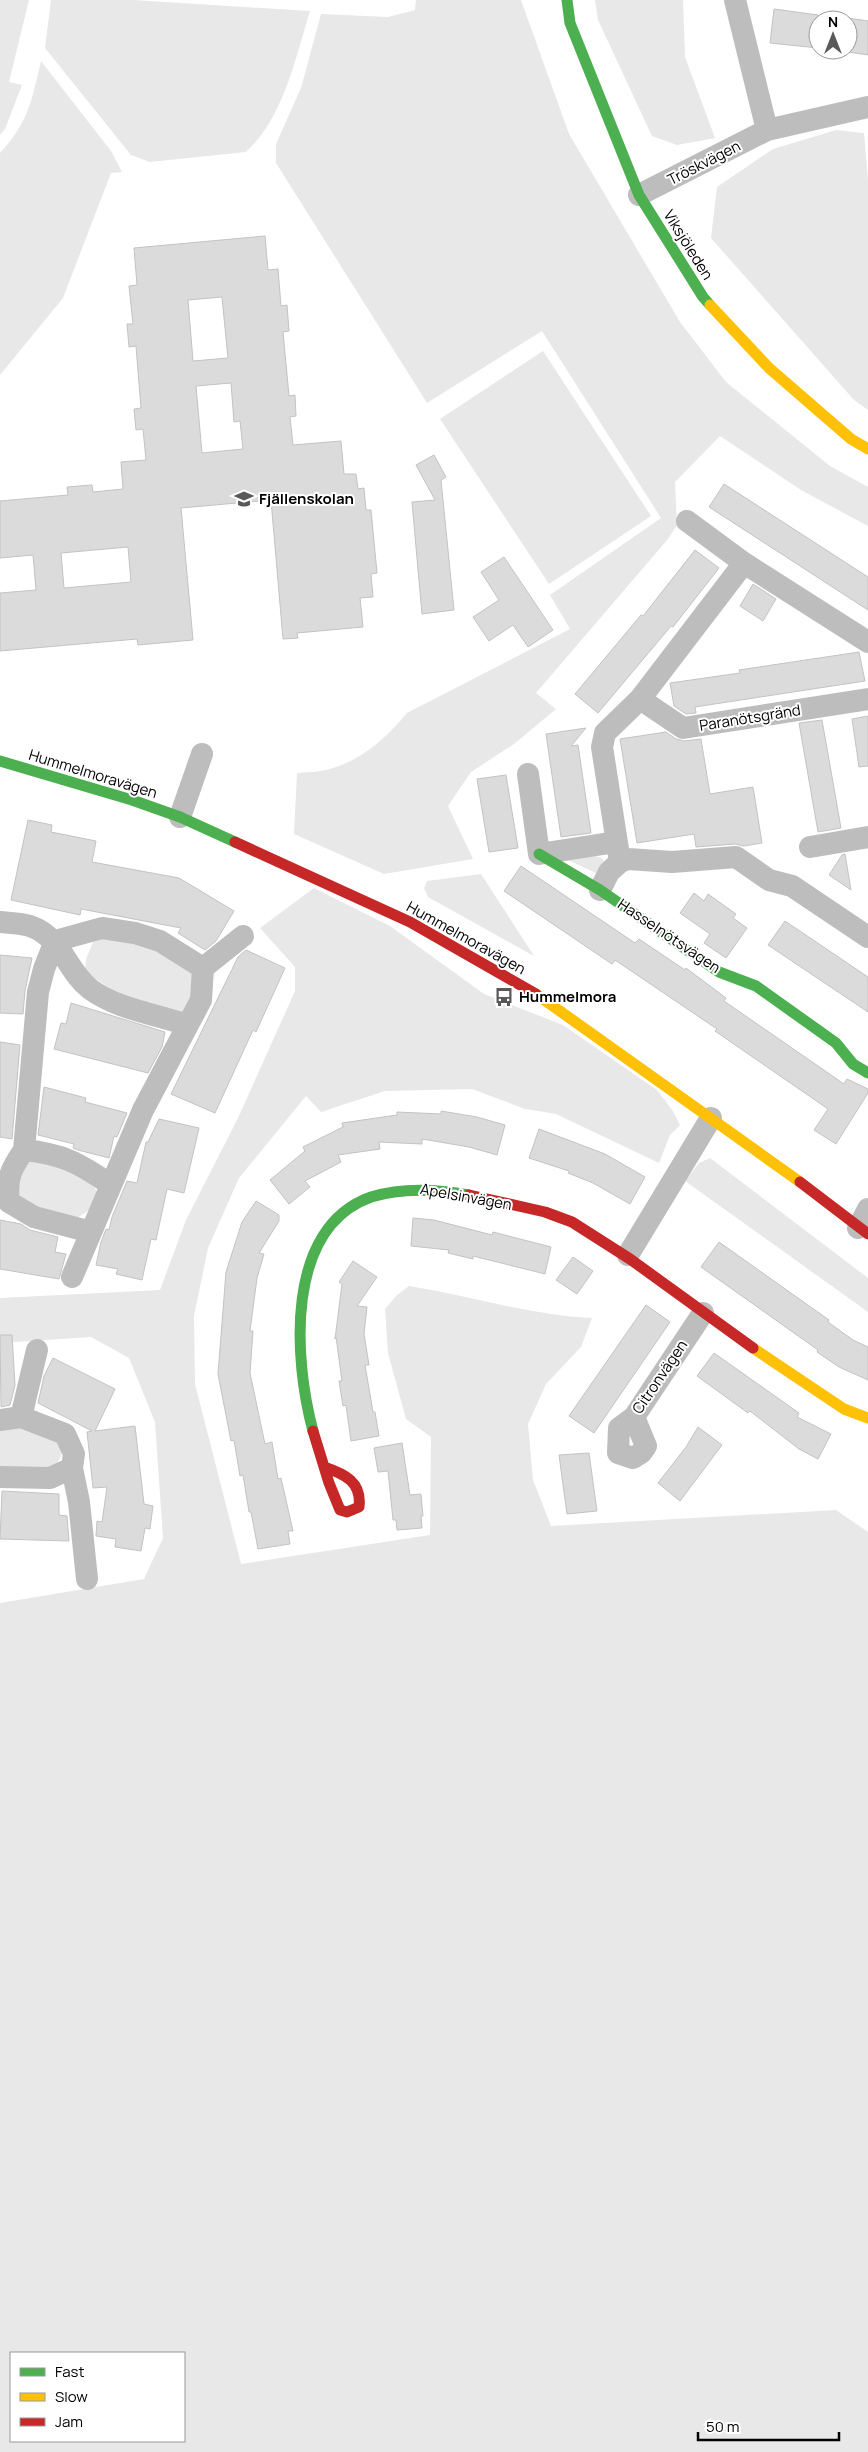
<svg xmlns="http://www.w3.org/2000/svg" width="868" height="2452" font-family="Manrope,sans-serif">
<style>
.green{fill:#e8e8e8;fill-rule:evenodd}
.building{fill:#dbdbdb;stroke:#c3c3c3;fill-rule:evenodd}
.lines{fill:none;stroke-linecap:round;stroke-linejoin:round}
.street{stroke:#bdbdbd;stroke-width:22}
.fast{stroke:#4caf50;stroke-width:11}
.slow{stroke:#ffc107;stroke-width:11}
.jam{stroke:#c62828;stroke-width:11}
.labels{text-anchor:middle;stroke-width:4;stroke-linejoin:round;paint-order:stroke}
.street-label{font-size:15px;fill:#000;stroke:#fff}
.poi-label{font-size:15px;font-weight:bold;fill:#000;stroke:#fff;text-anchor:start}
</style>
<rect width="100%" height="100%" fill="#fff"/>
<path class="green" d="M0 0H29L9 82 22 85 5 129 0 135Z
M51 0H133L310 11C295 59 284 117 246 152L150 162 131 155 45 48Z
M416 0H521L569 134 680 322 726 382 830 466 868 487V526L801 490 720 436 675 482 677 525 668 539 536 693 556 709 514 744 471 772 448 806 473 859 384 874 294 834 297 773C309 772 322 772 333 768 363 759 387 737 407 713L570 629 550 595 661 518 542 331 427 403 276 163V144L301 88 321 14 388 17 415 10Z
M595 0H683L685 57 715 138 677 145 652 136 598 20Z
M41 61 111 151 122 172 111 173 63 298 0 375V153C28 123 32 100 41 61Z
M836 130 864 133 868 180V410L854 400 711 238 717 187 773 149Z
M543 351 651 516 549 584 440 419Z
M591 855 602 858 606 866 602 876 566 859Z
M481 874 534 956 428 897 424 888 427 881Z
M314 888 390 926 484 994 563 1025 657 1090 673 1111 680 1125 670 1135 659 1163 556 1114 525 1109 472 1089 385 1091 321 1112 306 1096 239 1178 208 1248 194 1316 195 1384 241 1564 430 1535 431 1437 406 1419 388 1353 385 1309 397 1295 409 1286C470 1296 530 1315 592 1318L581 1347 546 1384 528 1424 533 1480 551 1526 836 1510 868 1532V2452H0V1603L144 1579 163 1538 155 1422 129 1358 91 1337 0 1343V1298L160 1290 186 1220 238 1118 295 991V967L260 928ZM11 2353H184V2441H11Z
M124 937 187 965 198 986 191 1007 180 1015 129 1001 85 972 86 959 94 940Z
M30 1157 90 1179 97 1192 89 1210 77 1218 22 1203C15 1187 18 1171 30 1157Z
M710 1158 868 1278V1312L685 1181 699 1163Z
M25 1427 60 1444 61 1456 56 1466 0 1473V1428Z"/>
<path class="building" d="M774 9 818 15V48L770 43Z
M848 18 868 21V55L848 52Z
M265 236 268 270 278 269 281 306 287 305 289 331 283 332 289 396 295 395 296 416 290 417 293 445 341 441 344 474H356L358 489 364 488 366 510H371L377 573 371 574 373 597 360 598 363 627 297 633 298 638 283 639 271 500 181 508 193 640 138 645 137 639 0 651V593L36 590 33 555 0 558V501L68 495 67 487 92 485 93 492 123 489 121 462 146 460 143 429 136 430 134 409 141 408 136 346 129 347 127 324H133L129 286 137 285 134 248ZM222 297 228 358 193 361 188 300ZM231 383 234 422 240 421 243 449 202 453 196 386ZM128 547 131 582 64 588 61 553Z
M434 455 446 477 441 480 454 610 422 614 412 502 435 500 416 465Z
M724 484 868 577V610L709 507Z
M695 550 719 568 673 627 671 626 598 713 575 694 641 615 643 616Z
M504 557 553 630 528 647 513 625 489 641 473 617 499 600 481 572Z
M753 584 776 599 763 621 740 606Z
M859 652 865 681 695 707 696 713 686 714 674 706 670 683 740 673 739 670Z
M868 716V766L859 767 852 719Z
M822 720 841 828 818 832 799 723Z
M586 728 571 746 578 745 591 833 561 837 546 734Z
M666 732 676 739 684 741 701 739 710 794 753 787 762 843 744 846 735 844 696 847 694 834 637 843 620 739Z
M506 775 518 848 489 852 477 779Z
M28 820 52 825 51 832 96 841 92 862 179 878 234 911 216 941 205 950 178 933 181 928 81 909 80 915 11 900Z
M845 854 851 890 829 875 842 855Z
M521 866 635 943 639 939 685 970 686 968 726 998 724 1001 844 1084 847 1079 868 1089V1093L836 1144 814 1130 828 1109 715 1031 717 1029 615 960 612 964 504 891Z
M694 893 704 901 708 894 736 914 733 918 747 928 726 958 704 943 710 934 680 913Z
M785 921 868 977V1012L768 945Z
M246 950 285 968 256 1032 253 1030 215 1113 171 1094 238 957Z
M0 955 32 958 25 991 23 1014 0 1013Z
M71 1003 165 1032 162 1047 148 1073 54 1049 61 1023 66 1024Z
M0 1042 20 1045 12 1139 0 1137Z
M44 1087 86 1098 85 1102 127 1113 117 1137 114 1136 109 1158 78 1150 73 1148 74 1144 38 1135Z
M441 1111 477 1117 505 1125 497 1155 469 1147 422 1139V1144L379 1142 380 1149 338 1155 341 1162 305 1181 310 1187 289 1204 270 1180 305 1151 303 1147 343 1127 342 1123 397 1115V1112L441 1114Z
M159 1119 199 1128 184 1193 167 1189 156 1240 151 1239 142 1280 116 1274 118 1269 96 1265 101 1242 106 1229 109 1230 112 1217 127 1181 137 1183 146 1142H148Z
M539 1129 605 1154 645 1177 630 1204 593 1183 568 1173 569 1171 529 1158Z
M256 1201 279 1215V1221L259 1253 264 1254 257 1278 250 1331H253L250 1373 265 1444 272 1442 278 1479 281 1478 293 1531H288L290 1544 258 1549 251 1512H249L243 1475 240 1476 234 1440 231 1441 218 1374 226 1272 242 1222Z
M413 1218 434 1220 492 1235 493 1232 551 1247 545 1274 473 1256V1259L448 1253 449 1250 411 1246Z
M0 1220 21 1224 30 1230 58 1237 55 1252 66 1254 59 1279 0 1269Z
M719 1242 829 1320 828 1322 853 1340 868 1347V1380L839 1367 817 1352 818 1350 701 1267Z
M573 1257 593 1271 577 1294 556 1280Z
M353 1261 377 1277 357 1306 367 1307 364 1334 369 1365H365L373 1412H375L379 1436 351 1441 346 1405 343 1406 339 1381H342L336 1337 335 1339 342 1284 339 1282Z
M646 1305 670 1322 594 1433 569 1416Z
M0 1335H12L15 1385 10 1405 1 1407Z
M714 1353 799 1413 797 1417 831 1434 818 1459 799 1449 750 1411 748 1413 697 1376Z
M53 1358 115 1389 95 1431 135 1426 144 1504 153 1506 150 1529 145 1528 141 1551 115 1547 116 1539 96 1536 97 1521 102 1522 107 1487 93 1488 87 1432 92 1431 38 1403 44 1376Z
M698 1427 722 1445 680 1501 658 1483 686 1447Z
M402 1443 410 1495 421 1494 423 1516H421L422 1528 397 1530 396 1520H393L388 1471 378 1472 374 1448Z
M589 1453 597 1511 567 1514 559 1455Z
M2 1491 59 1494V1515L67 1516 69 1541 0 1539Z"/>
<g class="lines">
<path class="street" d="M735 0 767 130
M639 195 767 130 868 107
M687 521 744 563 868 642
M640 699 683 728 868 699
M528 774 539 854 616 842
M180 817 202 754
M810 847 868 837
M620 862 602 747 605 733 640 699 744 563
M600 890 609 872 620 862 628 859 672 862 736 857 769 880 792 886 868 937
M0 922C9 923 21 923 30 926 62 937 66 970 90 989 117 1009 155 1014 187 1025
M55 941 44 969 38 992 24 1150C11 1169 6 1178 9 1202L34 1217 91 1232
M55 941 102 928 135 933 160 941 203 968
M24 1150C63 1154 79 1163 111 1185
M858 1228 868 1209
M628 1255 711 1118
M72 1277 143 1110 201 1000 203 968 243 936
M21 1417 37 1350
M634 1417 646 1446 641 1453 633 1458 618 1453 619 1428 634 1417 703 1313
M0 1420 21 1417 65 1434 74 1454 72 1468 50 1478 0 1477
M72 1468 79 1502 87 1579"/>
<path class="fast" d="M567 0 570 23 639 195 703 297 710 305
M0 761 132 800 180 817 235 842
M539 854 600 890 719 972 756 986 836 1043 853 1064 868 1073
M313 1431C294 1360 284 1228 371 1197 403 1187 436 1189 469 1195"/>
<path class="slow" d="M710 305 769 368 851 439 868 449
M536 994 800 1182
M753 1348 844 1409 868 1418"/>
<path class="jam" d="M235 842 410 922 536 994
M800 1182 868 1234
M469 1195 545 1212 572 1222 630 1259 753 1348
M313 1431 329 1483 340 1510 347 1512 359 1507C362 1482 345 1474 324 1467"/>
</g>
<defs>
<g id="school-bare" transform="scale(1.5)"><path d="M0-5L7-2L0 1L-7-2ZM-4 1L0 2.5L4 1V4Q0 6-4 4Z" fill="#595959" stroke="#fff" stroke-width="2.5" paint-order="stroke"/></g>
<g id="bus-bare" transform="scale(1.5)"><path d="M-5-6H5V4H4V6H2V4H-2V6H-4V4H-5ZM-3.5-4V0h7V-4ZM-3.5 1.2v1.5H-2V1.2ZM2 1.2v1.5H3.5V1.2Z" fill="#595959" stroke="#fff" stroke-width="2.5" paint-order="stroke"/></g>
</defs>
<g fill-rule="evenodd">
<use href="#school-bare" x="244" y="499"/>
<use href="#bus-bare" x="504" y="997"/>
</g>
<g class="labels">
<g class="street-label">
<text transform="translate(704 163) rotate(-27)" y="5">Tröskvägen</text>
<text transform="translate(688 245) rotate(58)" y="5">Viksjöleden</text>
<text transform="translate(750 718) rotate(-9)" y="5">Paranötsgränd</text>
<text transform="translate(93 774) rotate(17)" y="5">Hummelmoravägen</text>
<text transform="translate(669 936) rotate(34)" y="5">Hasselnötsvägen</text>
<text transform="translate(466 938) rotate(29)" y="5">Hummelmoravägen</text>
<text transform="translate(466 1197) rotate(10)" y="5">Apelsinvägen</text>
<text transform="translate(660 1377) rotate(-56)" y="5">Citronvägen</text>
</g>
<g class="poi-label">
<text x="259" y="504">Fjällenskolan</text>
<text x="519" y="1002">Hummelmora</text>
</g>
</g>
<rect x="10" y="2352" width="175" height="90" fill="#ffffff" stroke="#999999"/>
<rect x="20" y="2368" width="25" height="8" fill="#4caf50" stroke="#999999"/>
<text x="55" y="2377" font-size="15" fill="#000000">Fast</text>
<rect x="20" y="2393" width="25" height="8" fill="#ffc107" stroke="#999999"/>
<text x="55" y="2402" font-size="15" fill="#000000">Slow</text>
<rect x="20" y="2418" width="25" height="8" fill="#c62828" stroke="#999999"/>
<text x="55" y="2427" font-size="15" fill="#000000">Jam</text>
<g transform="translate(833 35)"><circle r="24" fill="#ffffff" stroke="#999999"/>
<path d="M0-4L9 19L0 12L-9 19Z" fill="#595959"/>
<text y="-8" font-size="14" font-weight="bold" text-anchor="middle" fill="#000000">N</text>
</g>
<path d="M698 2432v8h141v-8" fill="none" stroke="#000000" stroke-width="2.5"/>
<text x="706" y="2432" font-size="15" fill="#000000" stroke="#ffffff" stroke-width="4" paint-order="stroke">50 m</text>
</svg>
